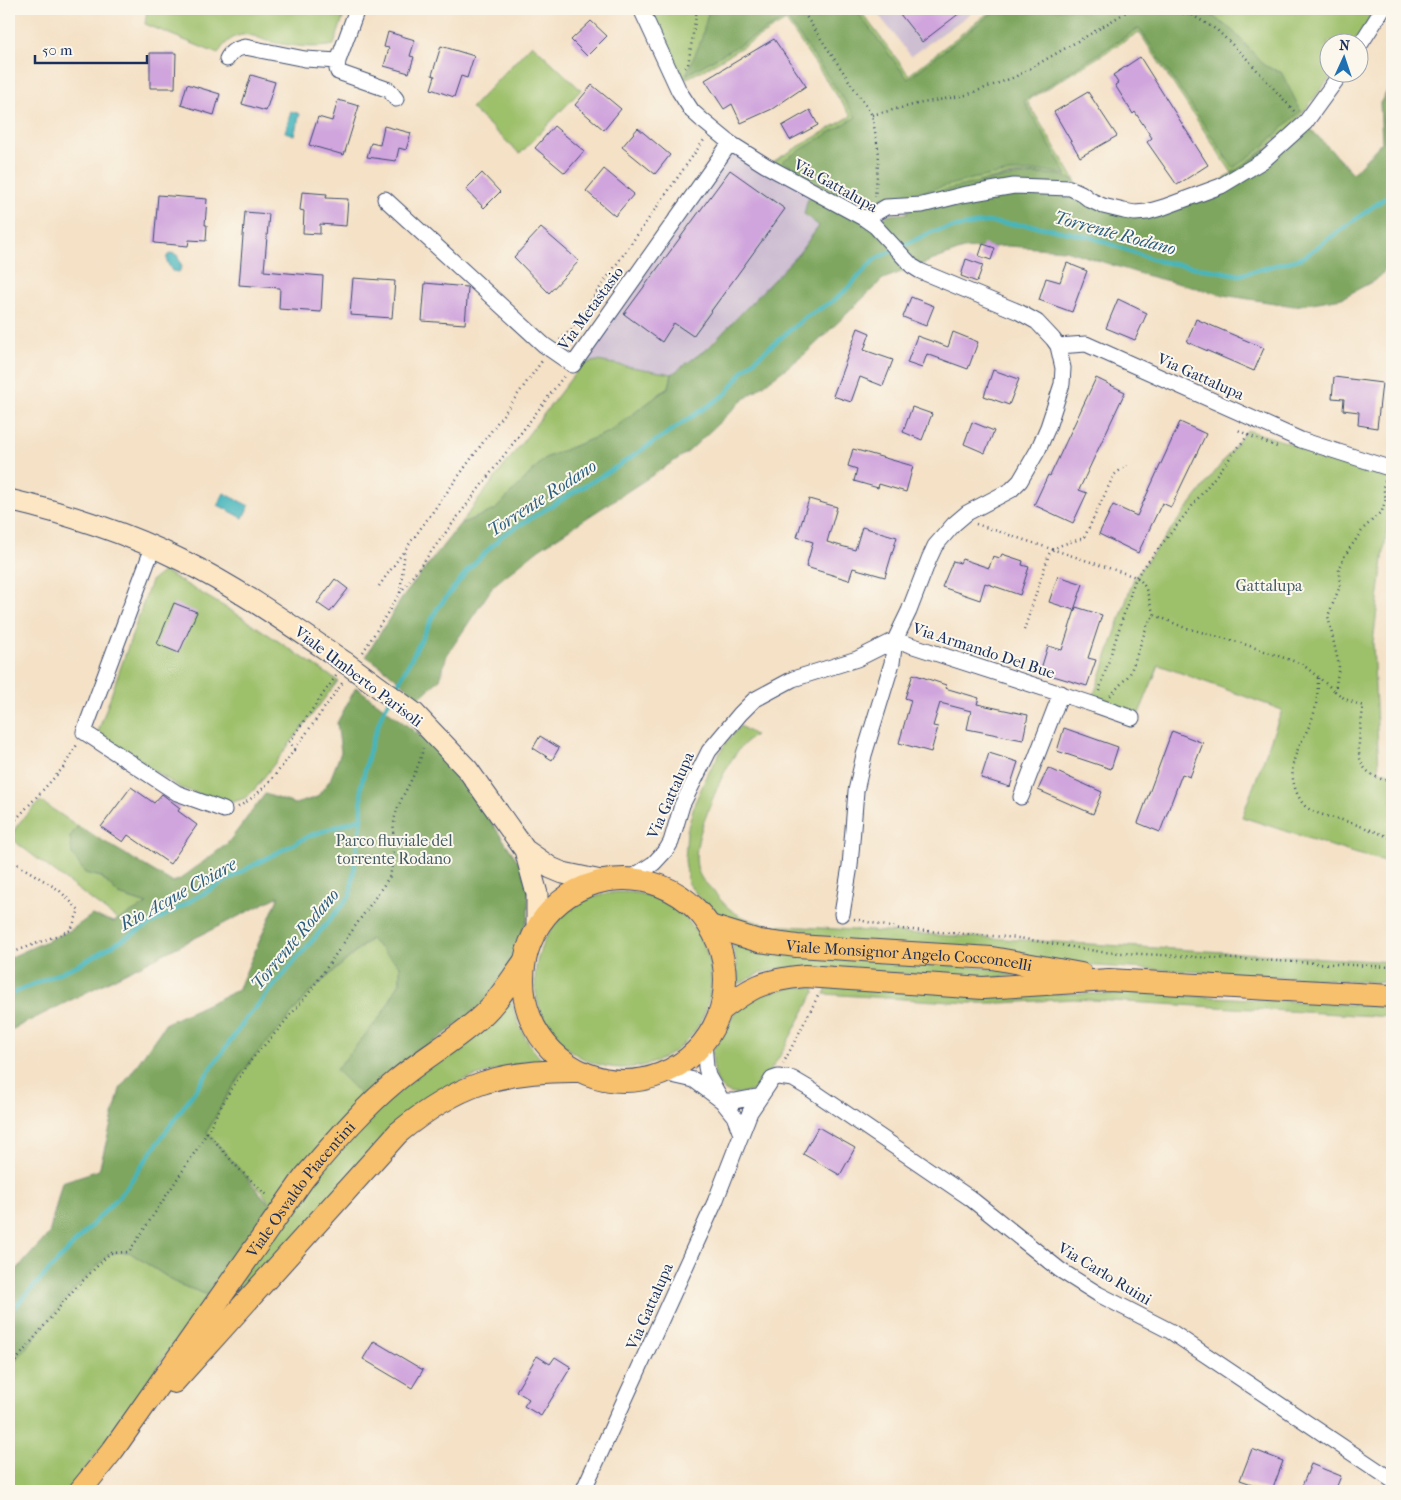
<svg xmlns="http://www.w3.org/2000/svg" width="1401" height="1500" font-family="'IM FELL French Canon',serif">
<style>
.industrial{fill:#cdbed2}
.green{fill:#9dc06a;stroke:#5c7864}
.forest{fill:#7ea65e;stroke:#4c6a5e}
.water{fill:#46b6bc;stroke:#30728d}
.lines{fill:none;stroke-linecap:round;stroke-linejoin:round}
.stream{stroke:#46b6bc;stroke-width:4.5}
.building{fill:#d0a5dd}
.minor-casing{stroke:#3c4a6e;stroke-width:17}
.secondary-casing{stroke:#3c4a6e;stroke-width:23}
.primary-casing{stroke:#3c4a6e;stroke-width:24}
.path{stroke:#3c4a6e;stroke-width:2.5;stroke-dasharray:1 4;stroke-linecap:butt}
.minor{stroke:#fff;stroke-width:15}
.secondary{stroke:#fce6c4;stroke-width:21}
.primary{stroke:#f7c06c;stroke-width:22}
.secondary-bridge-casing{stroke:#3c4a6e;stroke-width:23;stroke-linecap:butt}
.secondary-bridge{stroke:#fce6c4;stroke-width:21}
.labels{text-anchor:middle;stroke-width:4;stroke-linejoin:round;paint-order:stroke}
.street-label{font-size:16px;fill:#1b2f5e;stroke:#fbf7ec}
.park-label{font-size:16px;fill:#425a62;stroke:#fbf7ec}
.water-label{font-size:18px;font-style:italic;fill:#2a5e7f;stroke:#fbf7ec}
</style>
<rect width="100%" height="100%" fill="#fbf7ec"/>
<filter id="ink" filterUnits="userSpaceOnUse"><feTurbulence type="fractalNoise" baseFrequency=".02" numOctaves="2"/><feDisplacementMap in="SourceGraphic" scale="10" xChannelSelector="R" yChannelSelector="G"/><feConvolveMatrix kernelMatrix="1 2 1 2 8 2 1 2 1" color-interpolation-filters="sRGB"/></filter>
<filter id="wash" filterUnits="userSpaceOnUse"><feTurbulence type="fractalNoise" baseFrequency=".0096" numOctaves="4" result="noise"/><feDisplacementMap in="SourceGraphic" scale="20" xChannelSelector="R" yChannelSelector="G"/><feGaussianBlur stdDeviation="1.12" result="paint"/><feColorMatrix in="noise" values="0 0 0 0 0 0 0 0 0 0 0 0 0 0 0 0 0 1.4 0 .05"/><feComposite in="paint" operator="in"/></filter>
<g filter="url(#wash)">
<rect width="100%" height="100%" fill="#f4e1c6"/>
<path class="industrial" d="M874 9H977L911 56Z
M730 143 807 188 819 226 799 253 708 347 672 374 597 361 573 365Z"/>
<path class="green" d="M147 9H346L334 45C315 49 291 46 271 42 264 41 257 36 249 35 235 33 224 43 218 54L145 24Z
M651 9H859L909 75 993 9H1372L1367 24 1354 42H1328V72L1334 73 1293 125 1260 153 1232 173 1139 32 1027 101 1076 182C1024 157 955 194 903 200 897 201 890 199 884 200 875 202 868 207 859 208L774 161 851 116 786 21 705 69 685 79C675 72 657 23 651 9Z
M532 44 581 90 520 154 471 108Z
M597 361 672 374 669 387 609 432 545 458 495 510 460 524 582 364Z
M1247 430 1392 475V510H1389L1373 643 1379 770 1392 774V863L1350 852 1242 817 1282 710 1159 665 1138 716 1092 700 1134 578Z
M164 571 245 619 338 681 255 789 245 798 233 802H223L181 788 97 735 151 581Z
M740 726 755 735C733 750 723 774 713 798 705 820 687 856 702 879 706 884 711 888 715 893 733 916 742 918 769 925L1392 962V983L1078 965 749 933 727 924 699 897 688 884 685 860 687 831 695 802 709 772 725 744Z
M40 801 78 826 70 837 85 873 101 877 119 895 148 904 118 920 18 844C16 842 14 840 13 838 10 828 34 808 40 801Z
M535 980a88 88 0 1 1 176 0a88 88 0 1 1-176 0Z
M371 939 400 966V983L381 1016 336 1070 363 1097 272 1207 263 1193 238 1168 207 1132 228 1094 252 1059 278 1030 309 993Z
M732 944 1033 973 994 978 782 968 760 973 739 984 736 960Z
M829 983 974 993 1118 994 1124 992 1392 1007V1017L1074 999 1001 1003H968L824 994Z
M794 987H815L814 993 781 1054 758 1090C752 1091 745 1093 738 1094 714 1095 713 1067 712 1051L722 1036 735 1012 757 995Z
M510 999C519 1024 523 1040 543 1061L524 1062 463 1080 200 1336 296 1200 375 1111Z
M129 1252 178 1284 208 1295 89 1464 68 1491H9V1369L71 1293 110 1253Z"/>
<path class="forest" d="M709 9H855L908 79 997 9H1203L1233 31 1265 66 1281 72 1301 111 1260 149 1233 168 1139 28 1024 101 1067 175 1045 171 1011 172 976 178 902 197H883L868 203 859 205 782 161 856 117 787 18 686 75 701 41Z
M1392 83V263L1377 279 1342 298 1294 306 1223 295 1141 274 1065 250 1008 246 963 249 883 279 805 354 742 401 688 452 539 549 494 585 447 655 440 679 419 698 386 670 366 656 402 598 460 524 495 510 545 458 609 432 669 387 672 374 709 347 799 253 819 226 804 214 808 198 823 193 880 221 887 215 908 213 903 201C934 193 1053 158 1076 183 1078 185 1080 190 1081 193L1124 211 1202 194 1305 123 1353 173 1382 142 1380 103Z
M356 687 434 746 490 820 520 864 529 890 528 917 511 962 485 1003 363 1097 336 1070 381 1016 400 982V966L370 939 309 993 278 1030 252 1059 228 1094 207 1132 272 1207 208 1295 178 1284 129 1252 110 1253 71 1293 9 1369V1278L49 1234 62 1182 99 1170 120 1089 166 1023 238 990 279 896 9 1031V958L71 930 92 915 114 922 147 904 119 895 102 877 85 873 72 854 70 837 78 826 172 882 179 880 227 844 265 794 295 804 317 797 330 780 341 752 337 723Z"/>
<path class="water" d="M291 111 300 114 294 135 285 132Z
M171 253 177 255 182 267 179 272 172 271 167 262V256Z
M224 493 249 506 243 518 218 505Z"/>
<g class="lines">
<path class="stream" d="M394 692 437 609 468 570 503 535 618 466 726 394 744 370 765 351 806 317 833 301 846 290 875 259 934 231 986 222 1035 226 1090 237 1158 261 1240 275 1302 258 1392 193
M9 995 80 964 252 866 309 836 362 818
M9 1313 123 1192 246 1019 350 896 362 818 361 786 371 745 382 714 389 701"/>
</g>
<g id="blocks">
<path class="building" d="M896 9H965L922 42Z
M591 21 607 36 587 56 571 40Z
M388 32 415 40 410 56 414 57 409 73 384 66 389 48 384 47Z
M774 39 806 86 772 109 741 123 732 104 724 109 705 80Z
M441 46 474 56 467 78 461 76 454 97 431 89 435 76 432 75Z
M150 53H176L175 88H150Z
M1140 57 1208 165 1177 185 1147 142 1152 138 1135 112 1133 114 1115 85 1118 83 1113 75Z
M251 75 275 82 266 111 242 104Z
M187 84 220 94 214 115 181 105Z
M592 85 621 109 604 130 575 105Z
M1088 92 1117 136 1080 157 1054 112Z
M338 100 359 106 344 155 309 145 318 117 332 121Z
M810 110 818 125 790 140 782 126Z
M384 126 411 133 406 150 399 148 396 161 367 157 371 143 380 145Z
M554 126 584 151 565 173 535 148Z
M638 128 670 155 655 174 622 147Z
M604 169 634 194 615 216 586 191Z
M730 170 785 209 693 336 674 323 662 342 624 314Z
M482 173 500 192 484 208 466 189Z
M302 192 327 194 326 198 348 199 346 226 320 224V234L303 233 304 211 300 210Z
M158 195 207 199 205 225H207L206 241 189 240 188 246 154 243Z
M245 212 269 214 264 271 323 276 321 312 279 309 280 288 239 285Z
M541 228 579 261 549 293 514 257Z
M983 244 995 248 991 260 979 256Z
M966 259 983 265 977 282 961 276Z
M1067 263 1087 271 1072 312 1039 300 1046 278 1060 282Z
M353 278 395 281 392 318 350 315Z
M425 283 467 287 468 288 465 324 422 321Z
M911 297 934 306 926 326 903 317Z
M1118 299 1147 313 1135 340 1106 328Z
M1196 319 1264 348 1254 371 1187 342Z
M858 328 870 333 864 350 893 360 883 386 860 377 851 402 833 396Z
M953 332 978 342 968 369 927 354 922 368 907 363 917 336 948 347Z
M993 370 1019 379 1009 405 984 396Z
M1334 377 1382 383 1377 428 1358 425 1359 412 1343 410 1344 399 1332 398Z
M1096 378 1125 392 1079 490 1087 493 1073 523 1034 505 1048 475 1050 476Z
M912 407 932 414 922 440 903 432Z
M972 422 994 431 985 453 964 444Z
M1180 422 1206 434 1171 507 1162 503 1138 553 1099 534 1113 505 1137 516Z
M853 449 913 466 906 492 879 484 878 488 854 481 857 469 848 466Z
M809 499 837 507 827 542 855 550 862 527 897 537 885 577 853 568 849 580 806 567 813 542 797 537Z
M1002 554 1023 561 1022 565 1029 567 1020 595 985 583 980 600 942 587 953 561 960 563 962 559 989 568 993 556 1000 558Z
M1058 576 1083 584 1074 610 1049 602Z
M335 579 348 589 330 612 317 603Z
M174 603 197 612 179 653 157 644Z
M1076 607 1102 615 1088 658 1096 660 1087 686 1040 672 1048 646 1062 650Z
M913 674 946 685 945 688 979 698 977 704 1028 715 1023 740 967 729 971 711 940 703 933 726 938 727 931 752 899 743 911 700 905 698Z
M1064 728 1118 747 1111 769 1057 751Z
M1172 731 1203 743 1190 777 1182 774 1160 832 1138 823Z
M540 736 559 748 552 760 533 748Z
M989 753 1018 762 1010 787 981 778Z
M1048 768 1102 792 1093 814 1038 790Z
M131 787 154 803 162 794 180 808 178 811 197 825 170 864 128 835 123 842 101 827Z
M818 1127 855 1148 840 1175 803 1154Z
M374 1341 423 1370 412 1388 363 1359Z
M537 1356 550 1364 555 1357 571 1367 541 1416 524 1406 529 1399 516 1391Z
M1252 1449 1283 1461 1272 1491 1240 1480Z
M1311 1464 1341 1476 1335 1491H1300Z"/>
</g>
</g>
<g filter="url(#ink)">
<use href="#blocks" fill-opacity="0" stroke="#3c4a6e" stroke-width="1"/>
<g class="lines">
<g class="minor-casing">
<path id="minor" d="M357 9 338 61 337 69 338 72 389 90 396 99
M1358 48 1383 9
M227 59C231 51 236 49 245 47L305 59 338 61
M385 199 544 345 573 365 730 143
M865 219 886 207 922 205 962 195 1014 186 1070 188 1081 193 1090 200 1103 206 1124 211 1135 213 1147 212 1164 207 1221 186 1264 160 1305 123 1342 72
M1058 346 1086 344 1301 440 1392 469
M153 547 84 732 177 793 224 810
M1021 797 1061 693
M630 879 654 863 667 849 671 842 682 805 709 751 740 714 754 700 793 679 857 659 895 640 909 611 929 559 935 546 954 524 967 513 1011 490 1020 481 1038 450 1048 427 1062 384 1063 368 1058 346 1053 339 1037 322 1019 312 920 271 912 266 875 226 865 219 765 165 730 143 702 120 692 111 679 91 641 9
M842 914 850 866 856 791 864 755 892 663 895 640 1095 705 1132 718
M704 1042 706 1067 708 1076 722 1101 734 1116 741 1134
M663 1073 694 1080 722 1101H735L761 1096
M583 1491 715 1202 750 1112 769 1084 772 1079 778 1077 793 1079 810 1089 970 1198 1060 1270 1098 1294 1170 1331 1392 1480"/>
</g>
<g class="secondary-casing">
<path id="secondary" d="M9 500C65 513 130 534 181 560 240 589 293 627 346 663
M414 713 468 770 525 850 537 894V926
M525 850 551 868 563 873 601 881"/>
</g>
<g class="primary-casing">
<g id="primary">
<circle cx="624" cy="980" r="101"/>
<path id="s1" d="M710 926 759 941 797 946 992 958 1081 974"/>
<path d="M721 1010C752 986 765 980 805 976L983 988 1109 980 1392 996"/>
<path d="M174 1382 398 1133C457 1084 502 1070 578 1071"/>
<path id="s2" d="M80 1491 113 1450 304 1178C333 1144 362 1109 396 1081 422 1059 451 1043 476 1021 496 1005 509 982 524 962"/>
</g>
</g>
<path class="path" d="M801 9 872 115 879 154 875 197
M1153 9 1192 15 1204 9
M658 12 666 9
M1192 15 1217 30 1247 59 1294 111
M685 68 688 65 697 9
M872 115 917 104 966 95 1015 77 1092 33 1131 9
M560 340 571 329 704 140
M1248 435 1277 447
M1385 481 1383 487 1386 499 1382 511 1364 528 1345 555 1339 569 1340 586 1328 616 1339 666 1335 691 1345 699 1363 706C1361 742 1345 772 1392 782
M976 524 1136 577C1150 586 1147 602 1155 615L1148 623 1130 674 1110 696
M379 586 404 551
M400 593 405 550 542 361
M1155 615 1183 627 1241 643 1302 664 1335 691
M1024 630 1049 554C1056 544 1073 542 1084 538L1114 475 1127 465
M363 652 400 593 564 376
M336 676 289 742 295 749 343 682
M1318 678C1318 692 1317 706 1312 719 1302 746 1285 760 1296 791 1299 798 1303 806 1309 809 1319 815 1331 817 1342 820 1359 825 1376 832 1392 838
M1099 691 1136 577 1248 435 1238 430
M238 807C263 793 278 772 295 749
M9 827 63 768 78 743
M9 859 59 890 79 910 71 930 9 954
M854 919 900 929 1019 938 1102 952 1392 967
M783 1064 818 996
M207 1132 238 1168 268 1196
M9 1369 71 1293 110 1253 129 1252 201 1143 228 1094 252 1059 278 1030 309 993 390 876C395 857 391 837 395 817 401 793 419 773 423 748"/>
<use href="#minor" class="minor"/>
<use href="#secondary" class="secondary"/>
<use href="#primary" class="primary"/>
<g class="secondary-bridge-casing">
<path id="secondary-bridge" d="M346 663 414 713"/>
</g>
<use href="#secondary-bridge" class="secondary-bridge"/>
</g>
</g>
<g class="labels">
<g class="street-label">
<text transform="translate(836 185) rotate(29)" y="6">Via Gattalupa</text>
<text transform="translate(590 308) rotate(-54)" y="6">Via Metastasio</text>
<text transform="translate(1201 376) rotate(24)" y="6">Via Gattalupa</text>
<text transform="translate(984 650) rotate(18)" y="6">Via Armando Del Bue</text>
<text transform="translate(359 676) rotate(37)" y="6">Viale Umberto Parisoli</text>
<text transform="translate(670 795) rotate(-66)" y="6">Via Gattalupa</text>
<text dy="6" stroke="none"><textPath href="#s1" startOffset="202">Viale Monsignor Angelo Cocconcelli</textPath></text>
<text dy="6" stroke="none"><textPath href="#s2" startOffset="374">Viale Osvaldo Piacentini</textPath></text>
<text transform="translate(1105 1273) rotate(31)" y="6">Via Carlo Ruini</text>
<text transform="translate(649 1306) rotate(-66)" y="6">Via Gattalupa</text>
</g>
<g class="park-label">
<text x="1269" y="591">Gattalupa</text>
<text x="394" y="846">Parco fluviale del<tspan x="394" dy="18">torrente Rodano</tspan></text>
</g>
<g class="water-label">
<text transform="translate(1115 233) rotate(15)" y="6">Torrente Rodano</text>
<text transform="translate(542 498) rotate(-33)" y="6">Torrente Rodano</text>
<text transform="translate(178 894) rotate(-29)" y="6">Rio Acque Chiare</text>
<text transform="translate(295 939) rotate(-50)" y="6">Torrente Rodano</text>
</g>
</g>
<rect width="1401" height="1500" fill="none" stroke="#fbf7ec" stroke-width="30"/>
<g transform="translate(1344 58) rotate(3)"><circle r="24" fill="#fbf7ec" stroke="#a1a7b3"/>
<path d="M0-4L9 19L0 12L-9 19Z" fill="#1f6fb2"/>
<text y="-8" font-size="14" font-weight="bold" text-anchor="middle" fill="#1b2f5e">N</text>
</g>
<path d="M35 55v8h112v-8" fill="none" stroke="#1b2f5e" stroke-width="2.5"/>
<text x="42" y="55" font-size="15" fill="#1b2f5e" stroke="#fbf7ec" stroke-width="4" paint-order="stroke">50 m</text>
</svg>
